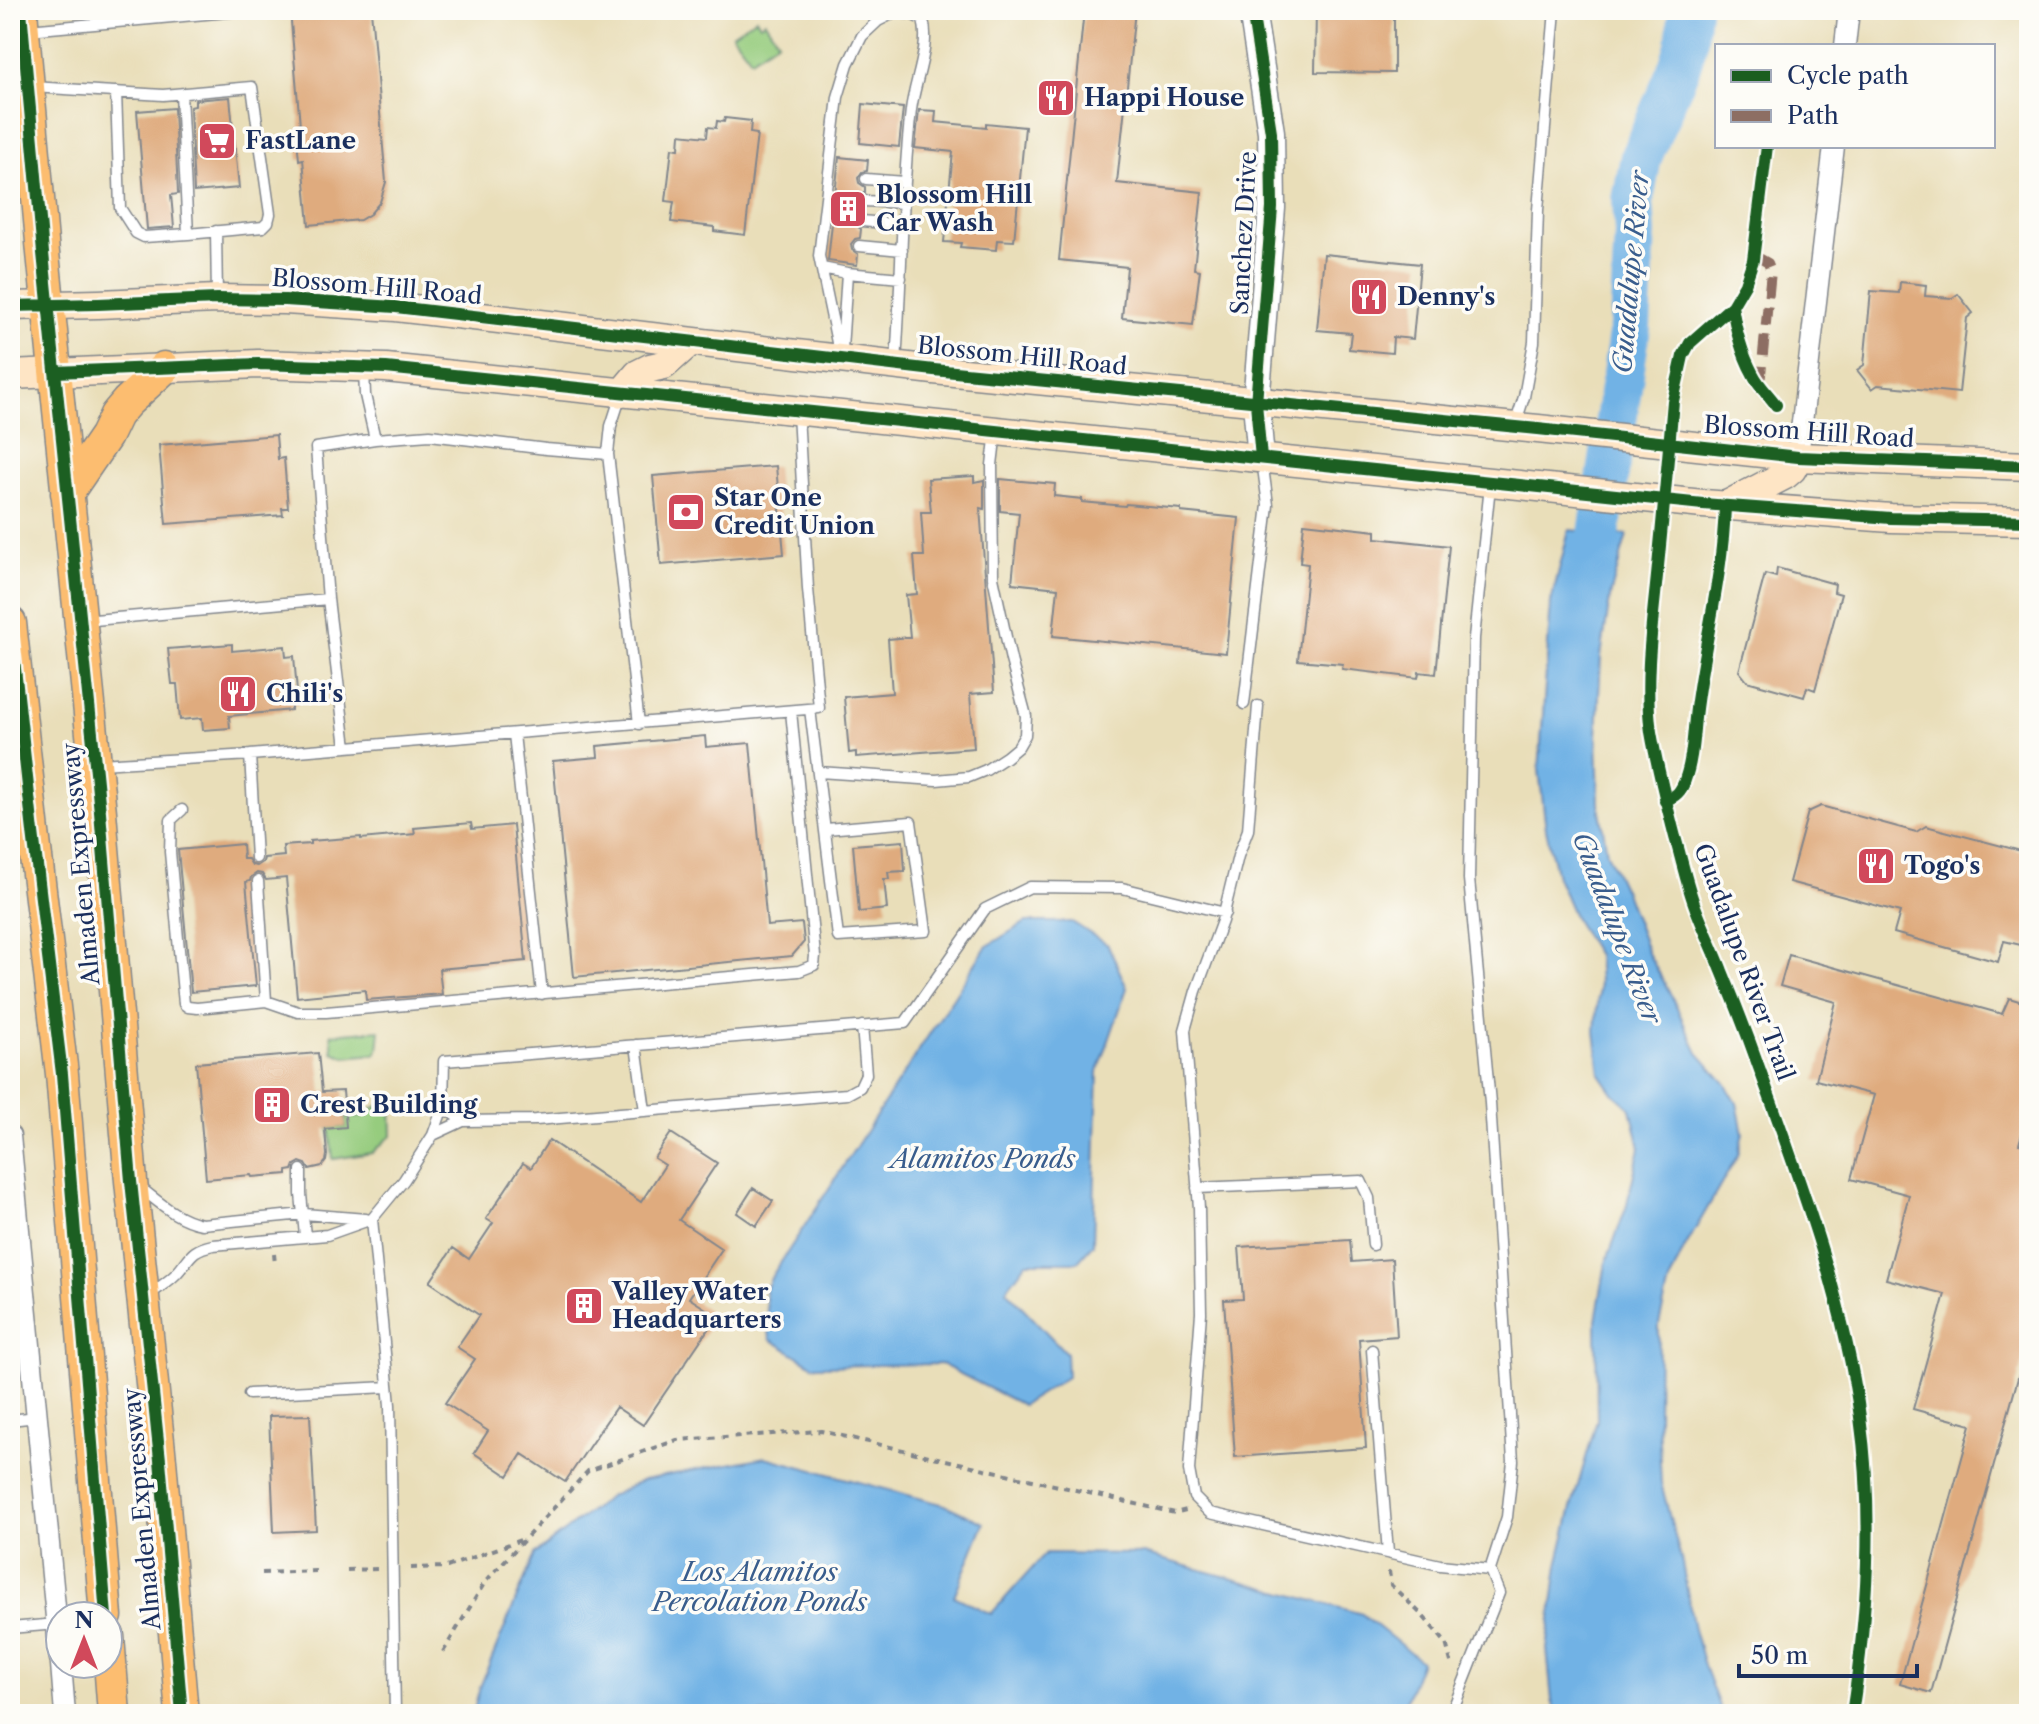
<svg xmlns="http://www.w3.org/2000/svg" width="2039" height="1724" font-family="'Libre Caslon Text',serif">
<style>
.green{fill:#96cc7e;stroke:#587e6e;stroke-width:2}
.water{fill:#71b2e5;stroke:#4670a2;stroke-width:2}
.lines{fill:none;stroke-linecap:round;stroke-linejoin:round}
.river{stroke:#71b2e5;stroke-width:42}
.building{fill:#dfab7e}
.service-casing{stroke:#82868c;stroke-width:13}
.minor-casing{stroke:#82868c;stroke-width:23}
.tertiary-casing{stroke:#82868c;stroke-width:29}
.secondary-casing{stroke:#82868c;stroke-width:31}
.primary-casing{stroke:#82868c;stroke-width:35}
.path{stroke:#82868c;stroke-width:4;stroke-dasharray:6 6;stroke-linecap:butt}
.service{stroke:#fff;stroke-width:10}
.minor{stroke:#fff;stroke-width:20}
.tertiary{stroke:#fff;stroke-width:26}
.secondary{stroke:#fee5c5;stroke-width:28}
.primary{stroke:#fcbd6f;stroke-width:32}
.quiet{stroke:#8d6e63;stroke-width:10;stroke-dasharray:20 10;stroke-linecap:butt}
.cycleway-casing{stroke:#fdfcf7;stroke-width:17}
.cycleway{stroke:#1b5e20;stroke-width:12}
.labels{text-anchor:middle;stroke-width:7;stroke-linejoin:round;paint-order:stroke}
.poi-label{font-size:24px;font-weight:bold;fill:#1b2f5e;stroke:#fdfcf7;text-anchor:start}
.street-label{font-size:24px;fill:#1b2f5e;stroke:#fdfcf7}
.water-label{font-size:26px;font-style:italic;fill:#395d8d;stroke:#fdfcf7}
</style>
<rect width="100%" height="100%" fill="#fdfcf7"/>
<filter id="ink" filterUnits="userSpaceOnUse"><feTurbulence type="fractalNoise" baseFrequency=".0125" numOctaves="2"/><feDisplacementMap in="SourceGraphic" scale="16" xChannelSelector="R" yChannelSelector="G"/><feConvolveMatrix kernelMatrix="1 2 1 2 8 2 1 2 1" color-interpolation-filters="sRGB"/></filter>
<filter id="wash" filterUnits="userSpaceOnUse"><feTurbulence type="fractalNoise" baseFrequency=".006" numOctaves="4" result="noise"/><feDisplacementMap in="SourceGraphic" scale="32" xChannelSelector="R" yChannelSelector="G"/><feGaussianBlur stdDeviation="1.8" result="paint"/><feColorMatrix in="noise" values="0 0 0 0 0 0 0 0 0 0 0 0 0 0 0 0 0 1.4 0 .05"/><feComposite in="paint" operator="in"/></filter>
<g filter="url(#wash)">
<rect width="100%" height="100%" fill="#e9deb9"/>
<path class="green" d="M756 18 760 24 765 21 778 41 751 59 732 34Z
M380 1030 378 1050 375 1054 345 1057 333 1052 331 1034Z
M391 1102 392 1135 372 1153 333 1159 329 1128 346 1127 345 1118 362 1116 367 1110Z"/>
<path class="water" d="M1569 530 1627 535 1611 592 1601 656 1597 736 1599 804 1607 853 1625 892 1648 953 1668 989 1698 1053 1725 1083 1737 1103 1743 1133 1738 1155 1684 1249 1669 1282 1659 1324 1658 1420 1661 1483 1682 1563 1694 1629 1704 1666 1722 1714H1557L1552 1701 1547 1649 1558 1565 1574 1499 1597 1420 1596 1320 1606 1263 1626 1208 1640 1148 1631 1109 1614 1094 1600 1074 1595 1031 1599 982 1597 955 1576 921 1557 877 1546 829 1539 770 1551 602Z
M1026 922H1072L1108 945 1127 988 1098 1072 1093 1244 1077 1262H1027L1006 1290 1066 1353 1067 1377 1022 1405 941 1364 814 1366 770 1339 765 1291 772 1276 986 947Z
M765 1457 945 1505 984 1523 954 1596 991 1614 1046 1553 1143 1554 1362 1614 1421 1661 1401 1714H473L480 1687 535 1554 609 1497 643 1480Z"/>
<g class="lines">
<path class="river" d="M1588 587 1599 534 1630 327 1635 233 1633 200 1641 157 1679 68 1686 46 1690 10"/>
</g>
<g id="blocks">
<path class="building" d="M290 10H371L386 182 380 202 370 214 360 220 309 225 303 159 299 160 297 138 301 137Z
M1084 10H1135L1117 183 1202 192 1194 269 1200 270 1193 325 1122 318 1127 267 1059 260Z
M1316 10H1394V73L1315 72Z
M230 97 239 188 194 192 190 107 195 106V100Z
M863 104 903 108 899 147 860 143Z
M174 108 178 194 171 195 174 227 147 229 137 111Z
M919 110 936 111 935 122 986 127V123L1025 127 1014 241 997 240 996 250 960 247 961 243 944 242 953 152 915 148Z
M725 118 751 121 750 133 757 134 745 235 714 231V227L671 222 674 202 666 201 672 148 679 149 680 134 707 137 708 127 716 128 717 121 724 122Z
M839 157 868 160 867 171 862 172 858 178 859 183 865 187V193L860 194 856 200 857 205 863 209V213L858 214 854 219 855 225 861 229 860 238 855 239 851 244 852 250 858 254 857 265 828 261Z
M1324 254 1420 264 1413 339 1393 337 1392 353 1349 349 1351 333 1317 330Z
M1900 282 1926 285 1925 296 1952 298 1958 294 1973 313 1967 318 1959 393 1878 385 1872 389 1857 370 1864 365 1871 291 1899 293Z
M276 435 278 459 284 458 288 508H282L283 515 166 524 159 445Z
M776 466 784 554 661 565 653 476Z
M974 476V482L984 480V509L980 508 994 692 970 694 974 748 856 757V752L849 753 844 697 892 693 888 639 910 637 906 595 917 594 914 556H924L921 512H931L928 479Z
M1000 479 1055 484 1054 496 1082 499V502L1125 506 1126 504 1181 509V512L1239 518 1226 653 1053 636 1058 588 1012 583 1019 513 1000 511Z
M1304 523 1376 531V538L1449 546 1436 674 1419 672 1418 678 1342 669 1343 664 1298 660 1308 564 1300 563Z
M1777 568 1835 584 1834 592 1841 594 1815 690 1807 687 1804 697 1747 681 1739 671 1765 574 1776 577Z
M232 644V651L285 646 286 657 294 656 298 704 291 705V710L229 716 230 728 203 730 202 718 180 720 177 684H172L168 649Z
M705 736 706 747 750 743 767 926 802 923 804 942 792 956 574 977 553 761 598 757 597 746Z
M1821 806 1916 832 1926 826 2025 852 2029 862V947L2004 941 1998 962 1894 933 1900 912 1789 882 1808 812Z
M471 823 472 829 513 825 526 961 439 969 442 994 366 1000 365 990 297 997 286 878 266 880 262 874 257 873 251 877 250 881 246 882 256 986 191 992 178 850 242 844 243 859H248L252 865 257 866 263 862 264 858 284 856 283 846 310 844V841L361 837V839L415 834 414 828Z
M903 841 905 871 888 872 889 879H884L887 909 859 912 853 845Z
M1789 955 2002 1014 2009 998 2029 1004 2025 1023 2029 1024V1109L2019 1144 2029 1145V1338L1931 1693 1900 1684 1971 1425 1913 1409 1945 1294 1886 1279 1909 1195 1851 1179 1874 1095 1816 1080 1836 1002 1780 986Z
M318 1053 322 1092 343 1091 346 1127 325 1129 327 1155 326 1161 322 1166 309 1169 306 1164 300 1162 295 1165 293 1170 287 1171V1174L252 1177 251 1175 206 1179 196 1063Z
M671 1133 717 1163 679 1220 722 1249 689 1298 717 1316 643 1425 616 1407 565 1482 522 1454 508 1476 474 1453 488 1431 445 1403 475 1359 457 1347 479 1315 430 1282 453 1248 469 1259 493 1223 486 1219 523 1163 531 1168 549 1140 641 1202 665 1165 654 1158Z
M753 1188 773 1201 756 1226 737 1213Z
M1350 1240 1352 1262 1392 1259 1397 1336 1359 1339 1366 1448 1235 1457 1224 1300 1243 1299 1239 1247Z
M310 1415 316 1530 274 1532 269 1416Z"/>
</g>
</g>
<g filter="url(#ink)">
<use href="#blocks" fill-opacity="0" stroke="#82868c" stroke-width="2"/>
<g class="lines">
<g class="service-casing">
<path id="service" d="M28 30 250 10
M32 87 163 95 252 87 270 214 268 222 263 227 188 234
M116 92 120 208 136 233 144 237 188 234 181 94
M866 179 904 182
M864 201 904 203
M862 221 904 225
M216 231 217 297
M859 246 902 250
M822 268 847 273
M842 349 847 273 901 278
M840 357 819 256 838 97 848 64 862 36 878 21 894 13 911 14 923 20C931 46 914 83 911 110 901 194 902 279 896 362
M364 369 365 395 375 439
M621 395 611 426 608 454 639 724
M1515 425 1524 397 1534 342 1538 210 1555 10
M1490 486 1474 638 1469 879 1490 1103 1513 1461 1507 1517 1490 1570
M83 621 328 599
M1244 704 1268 505 1262 460
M1258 706 1248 830 1238 856 1222 921 1196 991 1185 1030 1199 1208 1201 1313 1189 1470 1194 1497 1210 1513 1440 1565 1490 1570 1499 1593 1451 1714
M810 709 838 937 926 931 911 822 826 829
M514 734 542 994
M346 747 328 599 316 448 375 439 430 435 546 449 608 454
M250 755 256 858
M100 764 250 755 819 708 808 589 798 414
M819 772 936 780 969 777 986 770 1006 757 1018 747 1025 735 1026 716 1011 660 993 577 992 465 996 431
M182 810 171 820 170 852 184 1004 188 1007 197 1008 266 1001 298 1012H326L799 971 814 965 815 956 791 711
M258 881 266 1001
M636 1045 645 1111
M443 1107 463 1121
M433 1135 463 1121 536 1120 847 1094 860 1087 866 1074 862 1026
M301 1170V1194L305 1236
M138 1186C158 1201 177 1220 202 1224L304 1214 366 1219
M1197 1188 1361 1181 1369 1198 1373 1245
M372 1219 390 1405 395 1714
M149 1295C158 1288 168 1282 176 1274 191 1258 189 1250 213 1245L327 1235 372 1219 404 1180 433 1135 443 1107 444 1061 905 1023 985 909 1030 887 1122 888 1225 913
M1372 1350 1388 1553
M249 1394 388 1387
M10 1420 37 1417
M10 1628 57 1624
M363 1714 395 1712"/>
</g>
<g class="minor-casing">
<path id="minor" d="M1845 46 1849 10
M1798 457 1834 146
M10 1136 60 1659
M61 1664 65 1714"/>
</g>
<g class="tertiary-casing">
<path id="tertiary" d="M1252 10 1271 132 1272 208 1256 403 1261 458"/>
</g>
<g class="secondary-casing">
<path id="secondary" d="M10 306 98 304 217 299 285 300 396 307 934 370 1538 429 1798 457 2029 466
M10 375 258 364 386 368 1703 504 1891 518 2029 521
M622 393 638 374 650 368 664 365 690 342
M1727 505 1785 475 1792 469 1798 457"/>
</g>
<g class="primary-casing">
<path id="primary" d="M21 10 43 253 100 812 131 1181 160 1460 182 1714
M67 493 106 436 116 415 127 402 164 368
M10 623 33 832 62 1074 106 1616
M108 1636 114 1714"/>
</g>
<path class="path" d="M274 1254 275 1264
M411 1568 447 1567 523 1539
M347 1570 378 1569
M1389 1571 1391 1585 1422 1615 1446 1643 1452 1666
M262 1573 319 1571
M443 1652 485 1582 588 1471 677 1440 821 1431 1175 1513 1186 1510"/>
<use href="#service" class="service"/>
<use href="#minor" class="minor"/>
<use href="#tertiary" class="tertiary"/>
<use href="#secondary" class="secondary"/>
<use href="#primary" class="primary"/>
<path class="quiet" d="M1754 255 1768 263 1771 271 1760 385"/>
<g class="cycleway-casing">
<path id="cycleway" d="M21 10 43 253 100 812 131 1181 160 1460 182 1714
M1252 10 1271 132 1272 208 1256 403 1261 458
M1767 146 1753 260 1745 284 1732 306 1690 343 1683 356 1673 401C1668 459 1663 518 1657 576 1652 625 1644 683 1651 732 1657 767 1666 802 1675 837 1682 861 1687 886 1696 909 1704 930 1714 950 1722 971 1736 1005 1749 1039 1761 1073 1801 1184 1844 1299 1860 1417 1874 1516 1867 1616 1852 1714
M10 306 98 304 217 299 285 300 396 307 934 370 1538 429 1798 457 2029 466
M1732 306C1736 330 1741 352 1753 374 1758 385 1769 395 1776 405
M55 372 258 364 386 368 1703 504 1891 518 2029 521
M10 623 33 832 62 1074 106 1616
M1665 801C1676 796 1681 792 1685 780 1694 755 1693 727 1697 701 1706 636 1723 572 1725 506"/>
</g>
<use href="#cycleway" class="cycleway"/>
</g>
</g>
<defs>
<g id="restaurant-square" transform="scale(2)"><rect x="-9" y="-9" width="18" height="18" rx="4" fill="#d1495b" stroke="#fdfcf7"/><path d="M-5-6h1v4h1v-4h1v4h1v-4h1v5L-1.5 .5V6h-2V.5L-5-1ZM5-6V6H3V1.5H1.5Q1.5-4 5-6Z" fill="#fff"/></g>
<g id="supermarket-square" transform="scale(2)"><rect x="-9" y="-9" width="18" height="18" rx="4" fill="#d1495b" stroke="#fdfcf7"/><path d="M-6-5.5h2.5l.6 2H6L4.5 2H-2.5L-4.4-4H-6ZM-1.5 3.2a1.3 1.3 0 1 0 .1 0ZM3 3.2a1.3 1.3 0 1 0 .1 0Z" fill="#fff"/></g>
<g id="building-square" transform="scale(2)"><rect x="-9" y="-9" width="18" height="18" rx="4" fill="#d1495b" stroke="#fdfcf7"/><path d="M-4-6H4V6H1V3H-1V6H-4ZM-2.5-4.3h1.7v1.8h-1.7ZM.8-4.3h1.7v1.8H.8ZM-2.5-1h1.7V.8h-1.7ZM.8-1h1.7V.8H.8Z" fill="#fff"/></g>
<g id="bank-square" transform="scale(2)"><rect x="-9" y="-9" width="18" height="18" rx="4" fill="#d1495b" stroke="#fdfcf7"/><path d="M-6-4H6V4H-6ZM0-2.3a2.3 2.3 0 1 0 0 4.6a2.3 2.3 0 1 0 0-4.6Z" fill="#fff"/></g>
</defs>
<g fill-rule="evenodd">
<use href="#restaurant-square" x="1056" y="98"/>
<use href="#supermarket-square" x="217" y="141"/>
<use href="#building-square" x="848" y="209"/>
<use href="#restaurant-square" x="1369" y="297"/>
<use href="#bank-square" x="686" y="512"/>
<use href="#restaurant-square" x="238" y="694"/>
<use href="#restaurant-square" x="1876" y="866"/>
<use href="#building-square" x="272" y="1105"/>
<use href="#building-square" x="584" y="1306"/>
</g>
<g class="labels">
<g class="poi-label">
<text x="1084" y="106">Happi House</text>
<text x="245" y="149">FastLane</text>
<text x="876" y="203">Blossom Hill<tspan x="876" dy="28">Car Wash</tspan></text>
<text x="1397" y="305">Denny's</text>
<text x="714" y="506">Star One<tspan x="714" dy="28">Credit Union</tspan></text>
<text x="266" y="702">Chili's</text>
<text x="1904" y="874">Togo's</text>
<text x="300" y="1113">Crest Building</text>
<text x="612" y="1300">Valley Water<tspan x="612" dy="28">Headquarters</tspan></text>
</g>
<g class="street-label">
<text transform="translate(1244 233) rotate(-87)" y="8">Sanchez Drive</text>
<text transform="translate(377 287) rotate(5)" y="8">Blossom Hill Road</text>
<text transform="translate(1022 356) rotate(6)" y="8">Blossom Hill Road</text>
<text transform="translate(1809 432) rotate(4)" y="8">Blossom Hill Road</text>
<text transform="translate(81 864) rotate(-95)" y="8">Almaden Expressway</text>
<text transform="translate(1744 962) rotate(70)" y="8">Guadalupe River Trail</text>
<text transform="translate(142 1509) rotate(-95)" y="8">Almaden Expressway</text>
</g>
<g class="water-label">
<text transform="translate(1631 272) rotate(-85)" y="9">Guadalupe River</text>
<text transform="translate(1617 928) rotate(69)" y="9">Guadalupe River</text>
<text x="983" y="1168">Alamitos Ponds</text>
<text x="760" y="1581">Los Alamitos<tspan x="760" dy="30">Percolation Ponds</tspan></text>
</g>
</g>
<rect width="2039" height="1724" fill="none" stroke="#fdfcf7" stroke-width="40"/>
<rect x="1715" y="44" width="280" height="104" fill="#fdfcf7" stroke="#a3aaba" stroke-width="2"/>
<rect x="1731" y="70" width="40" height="12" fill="#1b5e20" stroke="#a3aaba" stroke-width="2"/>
<text x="1787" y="84" font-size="24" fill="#1b2f5e">Cycle path</text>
<rect x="1731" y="110" width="40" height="12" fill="#8d6e63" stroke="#a3aaba" stroke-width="2"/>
<text x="1787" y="124" font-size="24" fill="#1b2f5e">Path</text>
<g transform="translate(84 1640)"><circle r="38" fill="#fdfcf7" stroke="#a3aaba" stroke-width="2"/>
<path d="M0-6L14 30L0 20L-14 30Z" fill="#d1495b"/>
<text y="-12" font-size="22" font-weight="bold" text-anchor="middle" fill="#1b2f5e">N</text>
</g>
<path d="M1739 1664v12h178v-12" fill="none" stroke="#1b2f5e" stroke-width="4"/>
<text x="1751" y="1664" font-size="24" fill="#1b2f5e" stroke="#fdfcf7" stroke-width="6" paint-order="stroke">50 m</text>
</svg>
